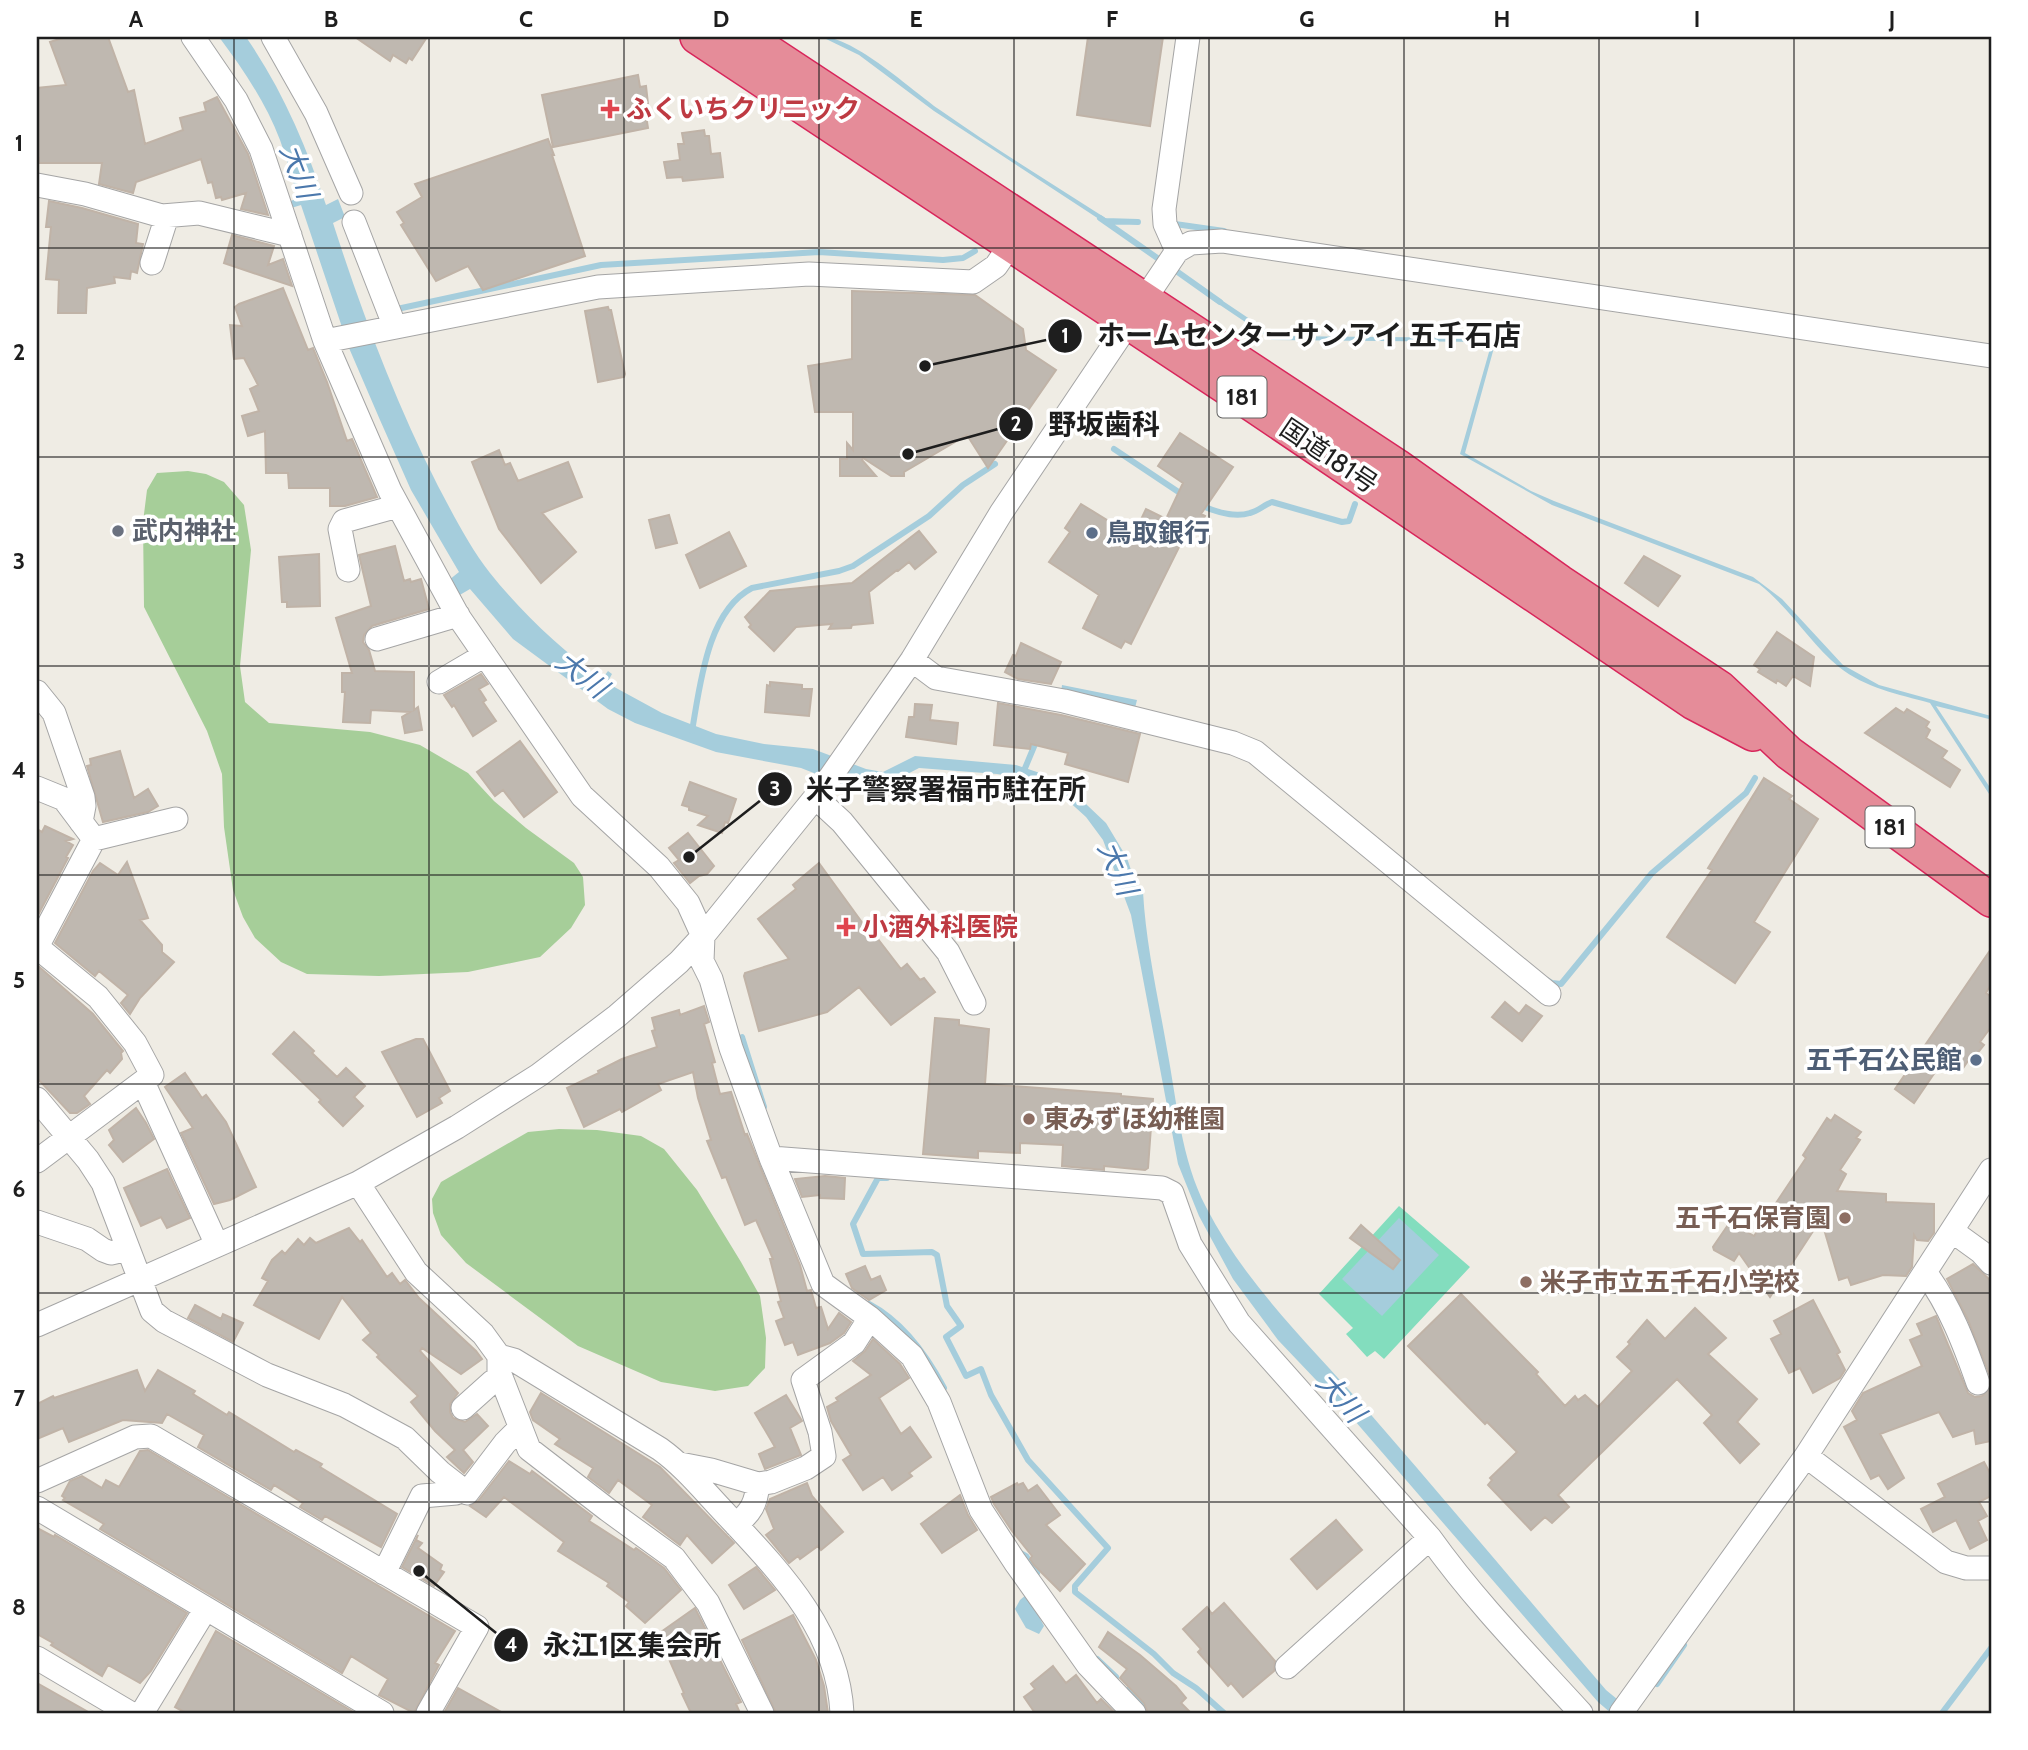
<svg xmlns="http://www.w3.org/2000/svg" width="2028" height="1750" font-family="Cabin,'Noto Sans JP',sans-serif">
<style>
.forest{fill:#a6ce99}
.pitch{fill:#83ddbe}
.water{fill:#a5cddc}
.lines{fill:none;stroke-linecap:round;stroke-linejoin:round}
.stream{stroke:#a5cddc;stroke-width:6}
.building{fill:#bfb8b0;stroke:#c0b3a7;stroke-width:2}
.minor-casing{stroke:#a5a5a5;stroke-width:25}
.highway-casing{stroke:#d8265b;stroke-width:36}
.minor{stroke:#fff;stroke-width:23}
.highway{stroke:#e58c99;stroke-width:33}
.grid{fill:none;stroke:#1e1e1e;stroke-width:2;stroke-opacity:0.55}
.health-dot{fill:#e0444e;stroke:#fff;stroke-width:2.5}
.worship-dot{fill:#6b7280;stroke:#fff;stroke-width:2.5}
.service-dot{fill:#5c6f8a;stroke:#fff;stroke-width:2.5}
.education-dot{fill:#8d6e63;stroke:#fff;stroke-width:2.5}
.labels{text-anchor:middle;stroke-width:7;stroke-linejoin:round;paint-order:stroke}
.shield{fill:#fff;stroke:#626262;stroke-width:2}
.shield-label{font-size:24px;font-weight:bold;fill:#1e1e1e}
.health-label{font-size:26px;font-weight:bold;fill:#be3a42;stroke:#fff;text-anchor:start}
.street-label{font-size:26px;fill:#1e1e1e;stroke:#fff}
.worship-label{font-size:26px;font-weight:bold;fill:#5b616d;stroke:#fff;text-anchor:start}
.service-label{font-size:26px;font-weight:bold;fill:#4e5e75;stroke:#fff;text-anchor:start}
.education-label{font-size:26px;font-weight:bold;fill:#785e54;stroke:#fff;text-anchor:start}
.water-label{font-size:28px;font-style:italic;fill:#4b78ac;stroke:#fff}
.leader{fill:none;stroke:#1e1e1e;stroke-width:2.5}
.callout-dot{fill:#1e1e1e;stroke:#fff;stroke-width:2.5}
.mark-label{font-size:21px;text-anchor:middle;font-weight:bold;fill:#fff}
.callout-label{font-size:28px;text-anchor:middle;font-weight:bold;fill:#1e1e1e;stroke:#fff;stroke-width:7;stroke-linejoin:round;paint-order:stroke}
.neatline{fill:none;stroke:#1e1e1e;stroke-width:2.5}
.grid-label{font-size:23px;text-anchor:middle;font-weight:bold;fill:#1e1e1e}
</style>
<rect width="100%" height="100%" fill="#efece4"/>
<path class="forest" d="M188 471 206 474 224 482 244 505 251 550 240 666 245 702 269 723 370 732 420 745 468 773 494 801 526 828 574 863 583 877 585 905 571 928 540 957 468 972 379 976 307 974 281 962 255 938 243 917 233 890 224 827 222 774 207 731 144 607 143 522 147 490 157 473Z
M559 1129 597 1130 641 1136 664 1149 697 1190 741 1262 760 1296 766 1338 765 1368 748 1386 715 1391 661 1382 578 1346 466 1263 441 1235 433 1213 432 1199 441 1182 528 1132Z"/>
<path class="pitch" d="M1399 1206 1470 1267 1384 1359 1375 1351 1367 1357 1346 1334 1353 1328 1319 1294Z"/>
<path class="water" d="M219 37H246C282 89 306 145 326 205L338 199 345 217 333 223C362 313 395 401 438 486 454 516 469 546 490 573 522 613 561 650 602 679L608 671 612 674 607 683 662 713 716 734 764 744 813 749 866 769 883 772 915 756 1016 765 1046 775 1068 787 1106 823 1127 858 1135 882 1143 892C1146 945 1158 997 1167 1049 1177 1102 1181 1159 1206 1207 1246 1285 1309 1344 1366 1409 1447 1502 1526 1597 1606 1690L1634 1713H1611L1598 1702 1355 1421 1278 1340 1233 1279 1199 1216 1178 1164 1131 915 1103 840 1086 817 1065 798 1044 787 1022 778 997 774 919 768 892 782 869 784 862 781 852 788 801 768 716 752 635 723 608 709 513 639 470 589 458 596 449 580 459 572 411 490 380 420 349 348 301 205 288 209 286 203 298 198C292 179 287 159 280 140 266 103 243 69 219 37Z
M822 37C855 37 911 90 940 110 994 148 1051 183 1107 219L1105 223 934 111 859 55Z
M1217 297 1275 336 1490 338 1495 344 1465 453 1531 491 1554 501 1753 577 1782 599 1843 665 1879 685 1991 716V719H1989L1936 706 1991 789V797L1930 703C1898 694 1865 688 1839 667 1810 643 1790 608 1759 584L1552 505 1460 454 1491 345 1488 342 1272 340 1214 301Z
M1062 685 1137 700 1135 708 1061 693Z
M1399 1218 1439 1255 1382 1316 1342 1279Z
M1027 1594 1044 1626 1039 1634 1026 1628 1015 1609 1020 1600Z"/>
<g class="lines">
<path class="stream" d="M1100 218 1163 262
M1105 221 1138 222
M1175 224 1224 231
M1172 268 1220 302
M397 309 601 265 819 252 943 260 963 258 975 251
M1114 449 1186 497
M1198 504C1213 511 1234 518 1250 513 1258 511 1264 505 1272 502L1342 522 1349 521 1355 504
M692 731C700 686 707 611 752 588L839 571 853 566 929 516 963 485 995 464
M1023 773 1038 737
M1547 980 1552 983 1561 984 1652 873 1746 793 1755 778
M742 1037 764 1107
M887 1178H878L853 1224 863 1254 932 1252 937 1255 947 1306 961 1326 946 1337 966 1376 981 1369 991 1395 1028 1460 1108 1548 1075 1586V1592L1154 1654 1173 1673 1196 1688 1224 1713
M869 1304C903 1322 926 1354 944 1388
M1019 1552 1026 1556 1037 1573
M1097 1659 1116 1677
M1657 1684 1684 1645
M1129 1689 1154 1713
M1942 1713 1991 1648"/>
</g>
<path class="building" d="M66 37H108L128 92 134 90 145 144 183 130 180 118 206 111 204 103 217 97 248 154 268 215 241 209 246 193 222 200 221 197 216 198 212 182 208 183 201 159 136 182 133 193 99 184 102 163H39V158H37V88L66 85 50 42Z
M355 37H427L412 60 409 58 406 63 393 55 390 61Z
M1088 37H1163L1150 126 1077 115Z
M638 75 640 87 646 86 648 104H644L648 128 553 147 542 95Z
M704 130 705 136H709L711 154 720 153 723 177 683 181 682 177 667 178 664 162 680 160 678 144H684L682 133Z
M548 139 554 155H552L585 256 483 290 468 266 436 281 401 225 404 223 397 212 422 197 415 184Z
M49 201 82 208 138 224 136 243 143 244 137 273 131 271 130 279 114 277 115 283 87 288 86 313H58L59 280 46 279 51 227H46Z
M232 235 274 246 268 265 283 259 292 286 224 263Z
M283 288 308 350 313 348 327 382 347 441 352 439 377 497 345 506H330V488H289L288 473H266L265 431 248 436 242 416 259 411 250 389 258 385 244 358 234 359 230 325 242 326 235 307 239 304Z
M852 291 975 295 1023 329 1026 350 1056 370 988 468 967 435 904 472V476H891L863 458 862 460 876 476H840V459H847V443L853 450V412H815L808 366 852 359Z
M608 307 609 310H611L625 374 624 377 598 382 585 311Z
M1180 433 1233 467 1201 514 1205 516 1196 533 1188 529 1131 644 1125 641 1121 648 1083 628 1099 595 1049 562 1070 532 1065 528 1081 504 1133 536 1146 509 1166 519 1183 483 1158 466Z
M499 450 505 465 510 463 518 481 568 462 582 497 542 513 576 552 541 583 499 529 472 462Z
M669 515 677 543 656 548 649 520Z
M919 531 936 552 915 569 909 562 898 571 897 570 869 592 873 623 852 625 851 628 829 629 832 624 796 627 774 651 749 627 751 625 745 617 770 591 852 583Z
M729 532 746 566 700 588 686 555Z
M395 546 404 581 410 579 411 582 421 579 429 609 372 626 364 635 363 642 369 650 375 671 414 672V710L418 707 422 730 405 733 402 717 410 712 371 710 370 723 343 722 345 692H342V673H352L336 618 371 606 359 555Z
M319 554 320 606 287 607V602H282L279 557Z
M1644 556 1680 576 1658 606 1625 583Z
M1777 632 1814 657 1810 686 1793 676 1786 686 1777 680 1776 683 1758 672 1760 669 1754 665Z
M1021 643 1061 662 1051 684 1018 679 1005 672 1013 655 1016 656Z
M481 674 488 684 479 689 486 700 483 702 496 721 473 736 454 705 452 707 444 695Z
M770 682 802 685V689H812L809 716 765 712 767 685 770 686Z
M998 703 1061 715 1140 734 1128 782 1065 764 1068 753 1031 744 1030 749 994 745Z
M915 704 932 705 930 720 958 723 956 744 906 737 909 717H914Z
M1896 708 1904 713 1907 709 1929 722 1926 727 1930 730 1926 738 1947 751 1942 758 1960 770 1950 787 1865 733Z
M520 741 557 792 524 817 503 790 495 796 477 772Z
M120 751 134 798 148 789 158 806 148 812 103 822 87 766 91 765 90 759Z
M1764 778 1792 796 1789 799 1818 819 1754 922 1770 932 1735 983 1667 937 1712 870 1708 868Z
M690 782 736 799 728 823 725 822 722 833 698 825 708 816 689 810V807L682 805Z
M45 826 73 839 66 841 73 845 66 857 68 858 37 917V829L42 832Z
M688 833 714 866 707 874 699 876 690 883 674 863 679 860 669 848Z
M127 862 148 918 140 920 162 945V952L174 962 140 998 130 1014 121 1003 128 995 99 971 95 976 55 943 93 871 100 863 118 875Z
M819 863 869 932 871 930 901 969 907 964 920 980 924 978 935 992 891 1025 859 987 827 1012 759 1031 744 976 745 973 789 959 758 919 796 889 793 885Z
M1991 949V984L1986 993 1991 997V1027L1980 1042 1984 1045 1972 1060 1970 1058 1961 1071 1944 1059 1914 1103 1895 1089Z
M37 965 93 1014 123 1051 121 1053 122 1059 110 1073 107 1070 84 1096 90 1104 77 1113H70L37 1078Z
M1505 1002 1519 1014 1526 1005 1542 1016 1522 1041 1492 1017Z
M704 1006 709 1022 704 1024 715 1062 712 1063 720 1094 731 1092 745 1135 747 1134 800 1265 807 1291 811 1290 816 1308 821 1307 828 1329 839 1313 851 1322 844 1333 830 1343 798 1355 793 1342 785 1345 776 1321 784 1318 778 1302 781 1301 770 1259H773L756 1220 745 1225 726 1177 722 1178 707 1141 711 1140 698 1098 693 1072 658 1084 661 1090 622 1112 620 1109 584 1127 567 1088 599 1073 598 1071 622 1059 657 1047 652 1031 655 1030 652 1018 679 1010 680 1015Z
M935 1018 959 1020V1025L989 1029 985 1084 1121 1094V1096L1153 1099 1148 1168 1145 1170 1104 1166V1170L1062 1166 1063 1145 1020 1143V1153L978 1151V1158L923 1154Z
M294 1032 314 1051 312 1053 337 1077 346 1068 365 1086 354 1097 363 1106 343 1126 319 1102 321 1100 273 1054Z
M416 1039H423L450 1091 439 1098 442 1103 417 1117 382 1052Z
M185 1073 202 1098 206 1095 226 1122 256 1187 230 1200 214 1204 181 1133 193 1128 165 1087Z
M136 1108 146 1123 154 1139 123 1162 109 1145 114 1140 109 1130Z
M1835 1115 1861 1132 1856 1138 1860 1140 1840 1170 1846 1174 1837 1191 1886 1194V1202L1934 1204V1233L1928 1241 1917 1240 1914 1235 1912 1267 1906 1276 1883 1275 1851 1285 1848 1277 1839 1280 1821 1219 1770 1297 1739 1253 1734 1261 1714 1250 1713 1247 1730 1222 1754 1236 1806 1158 1803 1155 1827 1118 1831 1121Z
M167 1169 190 1218 167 1228 161 1217 141 1226 124 1188Z
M825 1176 845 1178 844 1199 820 1198V1195L802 1197 795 1179Z
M1361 1225 1400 1260 1393 1269 1350 1238Z
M349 1228 360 1242 362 1240 387 1277 392 1273 400 1284 405 1280 419 1298 476 1351 482 1359 461 1374 422 1348 420 1351 458 1393 450 1404V1412L453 1418 465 1422 477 1414 488 1426 463 1450 473 1462 464 1473 447 1457 455 1450 435 1431 411 1402 418 1396 377 1357 379 1355 363 1340 371 1333 342 1297 319 1339 254 1305 268 1281 262 1278 272 1260 282 1251 285 1254 298 1239 304 1245 310 1238 316 1243Z
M1973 1264 1991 1281V1379L1968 1320 1947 1279Z
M865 1266 871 1280 880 1276 886 1290 869 1300 852 1288 846 1274Z
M1461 1294 1538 1372 1536 1374 1565 1406 1575 1396 1578 1400 1585 1395 1598 1407 1632 1371 1617 1357 1630 1344 1628 1342 1647 1320 1665 1339 1695 1308 1726 1338 1708 1354 1757 1399 1737 1422 1759 1444 1740 1463 1704 1423 1712 1415 1677 1379 1558 1495 1569 1507 1552 1523 1545 1517 1531 1530 1488 1485 1492 1480 1490 1478 1517 1452 1487 1422 1485 1424 1408 1346Z
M1813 1300 1840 1352 1837 1354 1845 1370 1840 1378 1813 1393 1800 1368 1789 1373 1771 1339 1781 1334 1774 1321Z
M195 1305 221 1319 223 1314 243 1323 233 1342 188 1318Z
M1936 1316 1968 1393 1975 1397 1982 1396 1991 1387V1441L1976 1444 1974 1430 1953 1437 1939 1412 1880 1434 1904 1478 1888 1489 1879 1475 1871 1479 1844 1427 1857 1420 1852 1411 1863 1393 1922 1366 1910 1340 1922 1335 1917 1324Z
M873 1339 900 1364 909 1378 879 1398 901 1434 910 1427 931 1457 909 1473 912 1476 892 1490 883 1477 863 1490 843 1460 851 1455 831 1421 827 1407 838 1401 836 1398 871 1375 853 1361 865 1351Z
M137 1370 145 1391 158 1370 195 1391 193 1394 227 1415 229 1412 294 1452 296 1450 322 1464 320 1467 397 1514 381 1547 325 1516 322 1520 300 1507 303 1503 274 1485 271 1490 198 1447 204 1435 167 1414 162 1423 123 1420 69 1442 63 1428 37 1439V1404L53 1396 54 1398Z
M541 1393 660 1467 734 1543 712 1563 687 1535 680 1545 643 1517 652 1505 618 1480 609 1493 588 1477 593 1468 555 1444 560 1439 533 1420 530 1412Z
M786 1395 802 1421 790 1428 801 1455 765 1469 759 1454 775 1447 755 1413Z
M148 1450 455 1631 435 1663 439 1665 414 1713 379 1695 388 1679 351 1656 342 1673 100 1529 104 1524 63 1500 65 1498 62 1496 70 1481 82 1476 102 1488 106 1480 119 1487 140 1451Z
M509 1461 530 1474 532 1471 592 1516 589 1521 634 1550 636 1548 664 1568 681 1590 645 1623 626 1606 629 1602 607 1586 609 1583 558 1551 564 1542 504 1497 486 1517 470 1506 478 1501Z
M1984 1462 1991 1475V1496L1979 1502 1987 1516 1978 1521 1987 1540 1970 1549 1956 1520 1933 1532 1921 1509 1945 1497 1938 1484Z
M807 1483 812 1496 843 1532 821 1550 818 1546 800 1559 798 1556 789 1563 766 1535 774 1529 766 1509 770 1499Z
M1017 1483 1018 1485 1023 1483 1028 1491 1037 1485 1060 1515 1046 1525 1085 1564 1060 1591 1034 1565 1030 1559 1032 1556 1012 1531 994 1504 991 1497Z
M960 1495 968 1515 977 1530 942 1553 921 1524Z
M1336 1520 1362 1550 1317 1589 1291 1559Z
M37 1528 54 1537 55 1535 187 1613 151 1671 140 1683 108 1665 102 1676 51 1645 53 1643 37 1634Z
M418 1535 416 1540 422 1543 418 1548 442 1565 440 1570 444 1572 434 1586 402 1567Z
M756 1567 775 1590 744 1609 729 1585Z
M1224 1603 1275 1661 1274 1671 1243 1697 1231 1683 1228 1686 1198 1652 1201 1649 1183 1629 1207 1607 1212 1614Z
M695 1608 707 1632 691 1641 701 1659 716 1652 741 1702 736 1704 740 1713H691L682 1694 684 1693 658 1634Z
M793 1615 816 1660 824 1686 828 1713H776L742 1640Z
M216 1631 355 1713H186L175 1707Z
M1108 1632 1140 1655 1176 1686 1186 1698 1181 1703 1191 1713H1148L1144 1703 1120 1678 1127 1669 1099 1647Z
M1053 1666 1066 1683 1076 1675 1097 1703 1101 1699 1115 1713H1035L1024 1697 1035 1689 1031 1684Z
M37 1683 90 1713H37Z
M458 1688 503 1713H444Z"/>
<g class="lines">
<g class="minor-casing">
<path id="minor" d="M193 37 236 100 261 149 325 341 390 491 458 616 582 796 659 867 688 903 703 936 702 961 711 979 731 1048 771 1158 823 1284 870 1318 912 1356 939 1402 981 1510 1015 1562 1088 1665 1134 1713
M273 37 316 113 351 193
M37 185 85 194 162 216 199 213 290 235
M354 222 395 327
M1177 251 1165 224 1164 209 1188 37
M152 263 167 216
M325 341 598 287 809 274 973 282 996 266 1011 244
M348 570 340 529 344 521 398 506
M377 639 458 615
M912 660 936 678 1064 701 1233 743 1255 752 1549 994
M439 682 485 655
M37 692 54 713 83 797 84 806 81 822
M37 788 64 799 94 839 37 947
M815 797 842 822 948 952 974 1003
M94 839 176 819
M37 947 98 997 135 1043 152 1075 37 1161
M143 1082 217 1245
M37 1099 88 1160 103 1183 152 1311 164 1321 267 1375 344 1405 394 1432 405 1438 440 1472 467 1493 505 1443 520 1428
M771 1158 1162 1188 1172 1193 1190 1244 1239 1323 1430 1538C1475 1601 1529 1656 1581 1713
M358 1183 416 1272 483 1334 499 1356V1372L529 1449 608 1510 674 1558 708 1603 762 1713
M37 1222 87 1239 103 1250 111 1253 128 1249
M1952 1231 1981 1252 1991 1263
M1925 1272C1950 1306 1964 1343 1978 1383
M37 1325 358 1183 457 1127 539 1075 617 1016 679 962 703 936 822 789 912 660 1001 513 1177 251 1191 243 1222 241 1991 356
M499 1356 514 1360 660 1449C685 1467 704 1491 725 1513 779 1571 838 1630 842 1713
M463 1408 492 1382 501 1379
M1806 1456 1946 1562 1966 1568H1991
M680 1464 711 1470 758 1484 771 1482 806 1468 824 1456 820 1432 803 1380 854 1343 870 1318
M37 1481 135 1437 151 1436 477 1627 428 1713
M37 1508 382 1713
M736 1525C751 1512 756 1504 758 1484
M384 1573 422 1496 456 1493 463 1490
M37 1658 130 1713
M1287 1667 1430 1538
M142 1713 205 1610
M1621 1713 1806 1456 1991 1170"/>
</g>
<g class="highway-casing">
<path id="highway" d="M697 37 1256 407 1694 703 1753 734
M746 37 1397 466 1560 582 1720 688 1789 753 1991 900"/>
</g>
<use href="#minor" class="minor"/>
<use href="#highway" class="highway"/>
</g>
<path class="grid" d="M234 37V1713M429 37V1713M624 37V1713M819 37V1713M1014 37V1713M1209 37V1713M1404 37V1713M1599 37V1713M1794 37V1713M37 248H1991M37 457H1991M37 666H1991M37 875H1991M37 1084H1991M37 1293H1991M37 1502H1991"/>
<g class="health-dot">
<path d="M606.5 98.5h7v7h7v7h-7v7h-7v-7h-7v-7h7z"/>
<path d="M842.5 916.5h7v7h7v7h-7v7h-7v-7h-7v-7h7z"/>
</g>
<circle class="worship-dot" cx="118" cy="531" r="7"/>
<g class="service-dot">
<circle cx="1092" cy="533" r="7"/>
<circle cx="1976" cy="1060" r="7"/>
</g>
<g class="education-dot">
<circle cx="1029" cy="1119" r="7"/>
<circle cx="1845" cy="1218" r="7"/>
<circle cx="1526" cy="1282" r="7"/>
</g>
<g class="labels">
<g class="shield">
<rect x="1217.5" y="376.5" width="49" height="41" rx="5"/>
<rect x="1865.5" y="806.5" width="49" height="41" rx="5"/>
</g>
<g class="shield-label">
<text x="1242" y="405">181</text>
<text x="1890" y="835">181</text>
</g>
<g class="health-label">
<text x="626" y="118">ふくいちクリニック</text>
<text x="862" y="936">小酒外科医院</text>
</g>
<g class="street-label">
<text transform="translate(1329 456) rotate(34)" y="9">国道181号</text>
</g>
<g class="worship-label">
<text x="132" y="540">武内神社</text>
</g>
<g class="service-label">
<text x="1106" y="542">鳥取銀行</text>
<text x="1962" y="1069" text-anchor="end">五千石公民館</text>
</g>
<g class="education-label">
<text x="1043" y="1128">東みずほ幼稚園</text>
<text x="1831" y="1227" text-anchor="end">五千石保育園</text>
<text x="1540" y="1291">米子市立五千石小学校</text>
</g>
<g class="water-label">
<text transform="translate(299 171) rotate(69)" y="10">大川</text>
<text transform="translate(582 674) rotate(38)" y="10">大川</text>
<text transform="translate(1118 868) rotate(66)" y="10">大川</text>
<text transform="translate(1341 1397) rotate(48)" y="10">大川</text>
</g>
</g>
<path class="leader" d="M925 366L1065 336M908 454L1016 424M689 857L775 789M419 1571L511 1645"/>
<g class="callout-dot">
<circle cx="925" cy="366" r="7"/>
<circle cx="908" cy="454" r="7"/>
<circle cx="689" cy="857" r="7"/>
<circle cx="419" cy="1571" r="7"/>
<circle cx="1065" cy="336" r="18"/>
<circle cx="1016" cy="424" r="18"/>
<circle cx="775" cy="789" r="18"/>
<circle cx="511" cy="1645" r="18"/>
</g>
<g class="mark-label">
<text x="1065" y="343">1</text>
<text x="1016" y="431">2</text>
<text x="775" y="796">3</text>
<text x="511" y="1652">4</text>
</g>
<g class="callout-label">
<text x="1309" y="345">ホームセンターサンアイ 五千石店</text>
<text x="1104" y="434">野坂歯科</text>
<text x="946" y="799">米子警察署福市駐在所</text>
<text x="632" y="1655">永江1区集会所</text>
</g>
<rect width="2028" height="1750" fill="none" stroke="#ffffff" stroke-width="77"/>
<rect x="38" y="38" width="1952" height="1674" class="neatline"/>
<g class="grid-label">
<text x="136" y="27">A</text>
<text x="331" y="27">B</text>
<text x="526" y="27">C</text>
<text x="721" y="27">D</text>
<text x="916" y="27">E</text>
<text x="1112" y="27">F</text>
<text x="1307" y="27">G</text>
<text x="1502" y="27">H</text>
<text x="1697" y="27">I</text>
<text x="1892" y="27">J</text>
<text x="19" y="151">1</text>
<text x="19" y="360">2</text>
<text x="19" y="569">3</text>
<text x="19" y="778">4</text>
<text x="19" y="988">5</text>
<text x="19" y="1197">6</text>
<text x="19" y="1406">7</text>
<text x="19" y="1615">8</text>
</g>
</svg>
